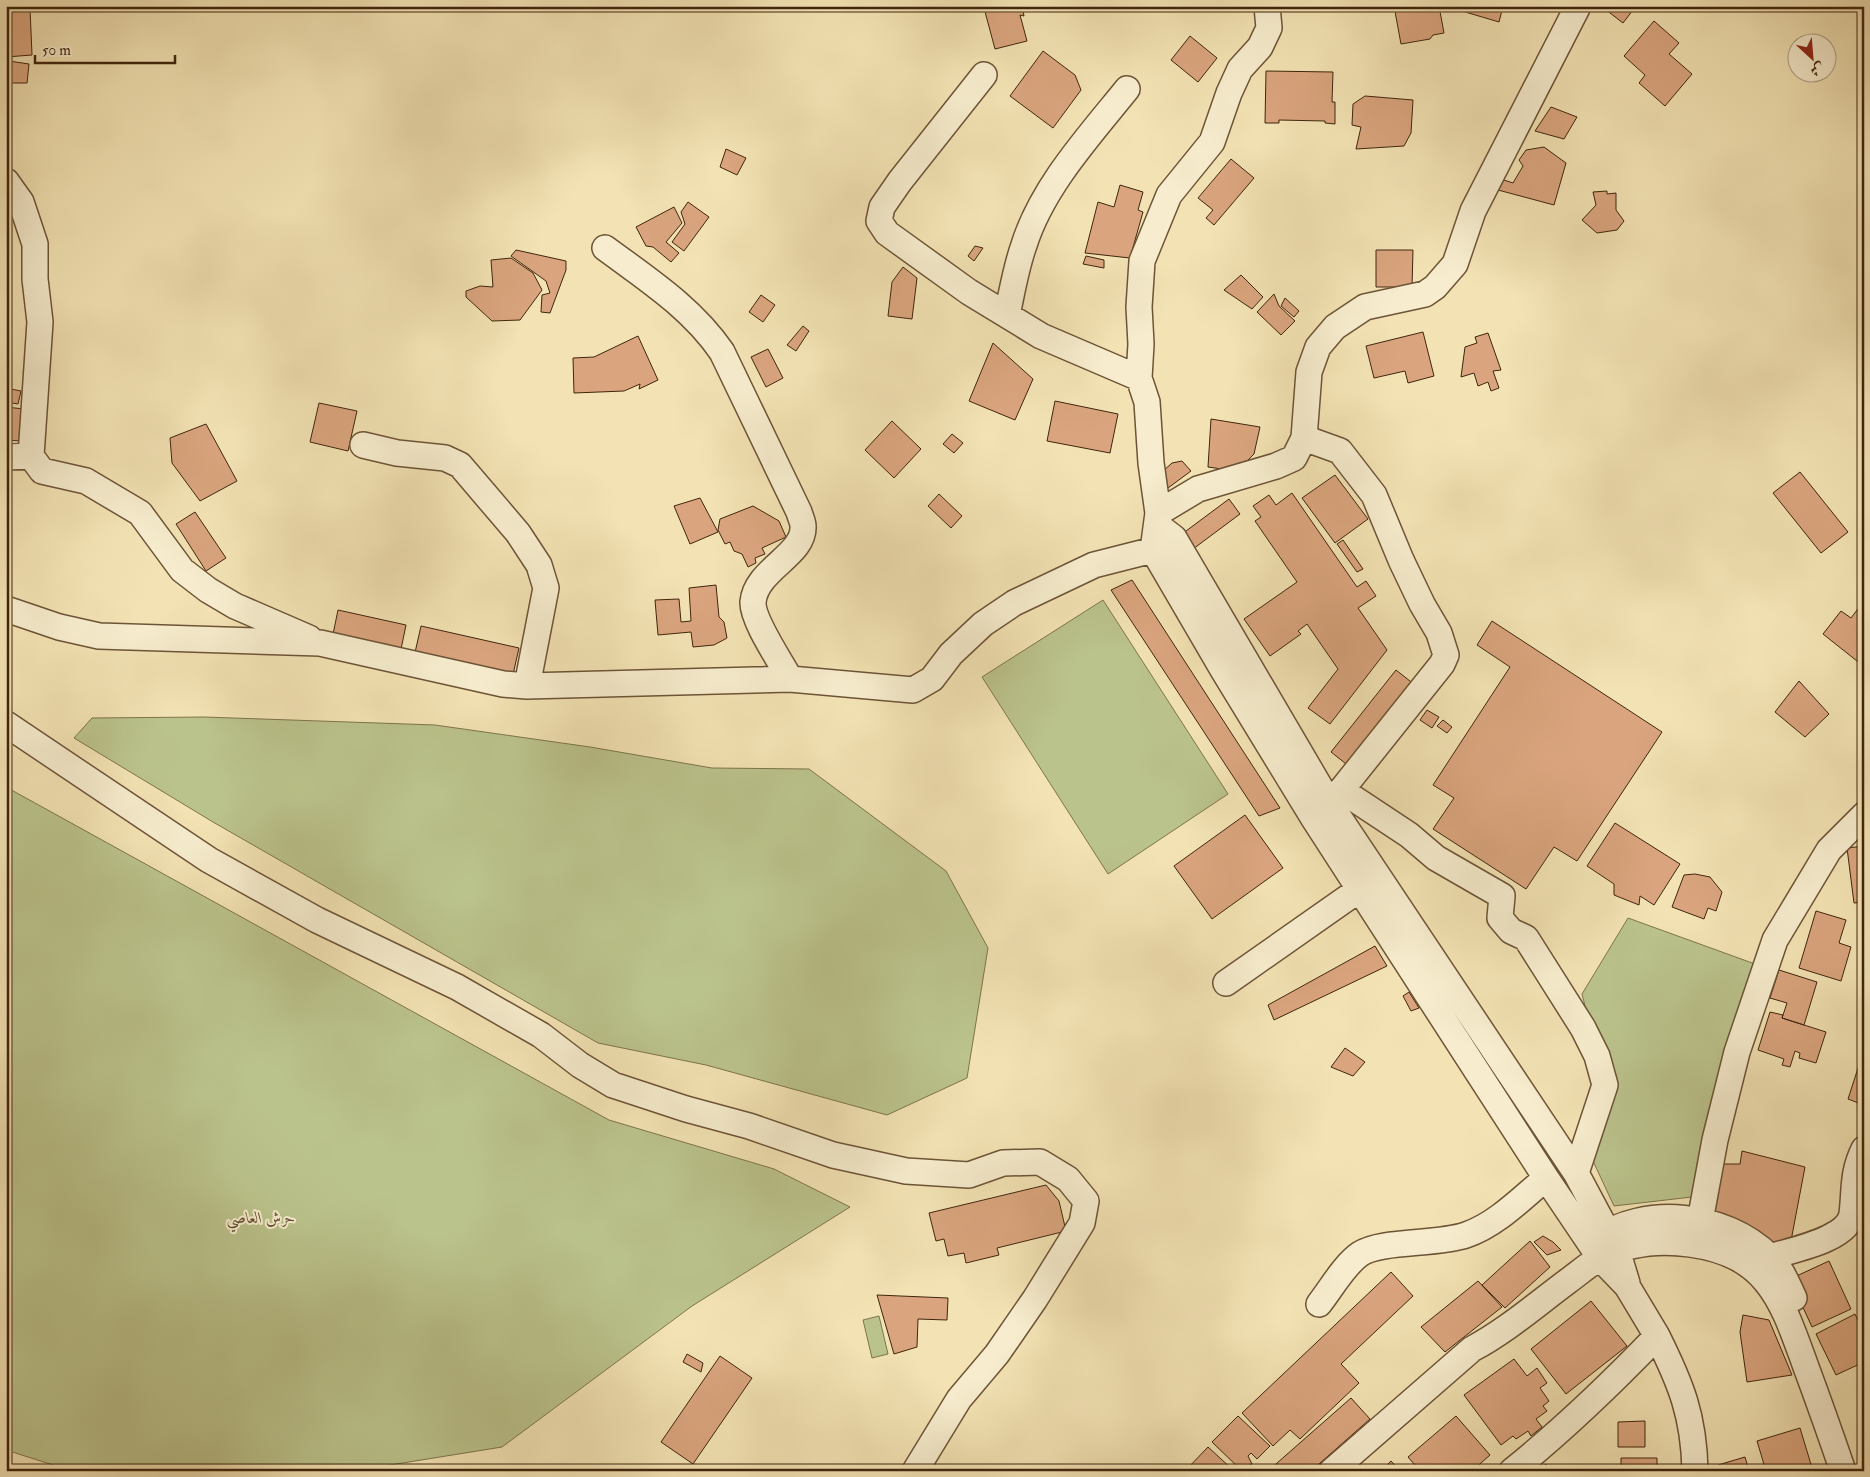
<svg xmlns="http://www.w3.org/2000/svg" width="1870" height="1477" font-family="'IM FELL Double Pica',Amiri,serif">
<style>
.green{fill:#bbc38c;stroke:#7e744c}
.building{fill:#daa57e;stroke:#40250d}
.lines{fill:none;stroke-linecap:round;stroke-linejoin:round}
.minor-casing{stroke:#6d5437;stroke-width:28}
.minor{stroke:#f7edce;stroke-width:25}
.labels{text-anchor:middle;stroke-width:4;stroke-linejoin:round;paint-order:stroke}
.park-label{font-size:16px;font-style:italic;fill:#5f4c2d;stroke:#f7edce}
</style>
<rect width="100%" height="100%" fill="#f3e3b4"/>
<filter id="stains"><feTurbulence type="fractalNoise" baseFrequency=".004" numOctaves="4"/><feColorMatrix values="0 0 0 0 .2 0 0 0 0 .09 0 0 0 0 .02 0 0 0 .5 -.17"/></filter>
<radialGradient id="worn" r=".72"><stop offset=".6" stop-color="#630" stop-opacity="0"/><stop offset="1" stop-color="#630" stop-opacity=".3"/></radialGradient>
<path class="green" d="M1103 600 1228 794 1108 874 982 677Z
M204 717 435 725 590 747 712 768 809 769 946 871 988 948 967 1078 887 1115 706 1065 598 1043 213 822 74 738 92 718Z
M6 787 609 1120 774 1169 850 1207 692 1306 502 1447 353 1471H72L6 1450Z
M1628 918 1755 964 1692 1197 1614 1206 1586 1146 1605 1085 1582 994Z
M879 1316 888 1354 872 1358 863 1320Z"/>
<path class="building" d="M992 6H1022L1024 16 1020 15 1027 41 995 49 984 8Z
M1394 6H1439L1444 33 1433 35 1430 39 1401 44Z
M1445 6H1503L1499 22Z
M1601 6H1636L1623 23Z
M30 8 32 55 6 57V9Z
M1654 21 1679 43 1669 54 1692 74 1665 106 1639 83 1645 75 1624 56Z
M1190 36 1217 58 1198 82 1171 60Z
M1043 51 1075 75 1081 90 1053 128 1010 96Z
M9 61 29 64 27 83H11Z
M1266 71 1333 72 1332 102H1335V124L1325 123V121L1279 120V123H1265Z
M1365 96 1413 100 1411 133 1404 146 1356 149 1361 127 1352 125 1353 104Z
M1551 107 1577 117 1564 139 1535 131Z
M1544 147 1566 163 1554 205 1498 190 1501 179 1513 183 1523 166 1519 160 1526 150Z
M726 149 746 158 737 175 720 167Z
M1231 159 1254 178 1214 225 1206 218 1213 210 1198 198Z
M1120 185 1143 192 1138 210 1143 212 1130 258 1085 253 1098 202 1114 207Z
M1607 191V194L1616 193V210L1624 221 1617 230 1597 233 1582 220 1596 205 1593 192Z
M688 202 709 217 684 251 672 242 685 224 681 212Z
M674 207 682 223 666 242 679 253 671 262 653 247 646 246 636 227Z
M975 246 983 248 974 261 968 256Z
M516 250 566 261V270L550 313 541 312 542 295 550 293 546 281 511 256Z
M1376 250H1413L1412 287H1376Z
M1086 256 1104 260V268L1083 264Z
M511 258 533 273 542 290 520 320 492 321 466 297V291L480 286 493 287 491 260Z
M903 267 917 278 912 319 888 316 892 282Z
M1241 275 1263 297 1252 309 1224 290Z
M1274 294 1279 306 1295 321 1281 335 1257 312Z
M761 295 775 305 763 322 749 312Z
M1285 298 1299 311 1294 317 1281 306Z
M803 326 809 331 796 351 787 345Z
M1423 332 1434 376 1408 383 1405 371 1374 378 1366 346Z
M1488 333 1501 370 1493 371 1499 388 1491 391 1488 382 1478 386 1474 373 1461 377 1465 347 1477 343 1475 337Z
M638 336 658 380 639 389 640 384 624 391 574 393 573 358 594 357Z
M993 343 1033 379 1015 420 969 401Z
M768 349 783 378 766 387 751 357Z
M6 388 21 391 18 404 6 402Z
M1055 401 1118 414 1110 453 1047 441Z
M319 403 357 411 348 451 310 442Z
M6 407 24 409 20 441 6 440Z
M1211 419 1260 427 1254 454 1243 465 1222 469 1208 467Z
M892 421 921 449 894 478 865 450Z
M206 424 237 481 200 501 172 463 170 438Z
M952 434 963 443 954 453 943 444Z
M1182 461 1191 471 1168 488 1161 486 1162 472 1172 463Z
M1800 472 1848 532 1821 553 1773 493Z
M1335 475 1368 519 1335 543 1302 498Z
M1292 493 1357 587 1366 581 1376 596 1358 608 1387 650 1330 724 1308 708 1338 669 1307 624 1298 631 1301 634 1270 656 1244 619 1297 582 1255 521 1261 517 1253 506 1269 495 1276 505Z
M939 494 962 516 951 528 928 506Z
M700 498 718 532 690 544 674 506Z
M1229 499 1240 514 1193 549 1182 534Z
M753 506 779 521 786 537 762 548 765 554 755 558 756 563 748 567 742 554 734 551 730 542 725 544 718 530 720 519Z
M195 512 226 558 206 571 176 524Z
M1343 540 1363 569 1357 572 1337 544Z
M1132 580 1280 808 1259 816 1111 590Z
M716 585 719 617 724 622 727 638 714 645 693 647 691 632 658 635 655 600 679 599 681 622 691 621 689 588Z
M1864 601V663L1862 665 1823 634 1841 611 1851 618Z
M338 610 406 625 400 654 332 639Z
M1492 621 1662 732 1577 861 1554 847 1526 889 1433 829 1454 798 1433 785 1510 667 1477 645Z
M421 626 519 648 512 679 414 657Z
M1396 670 1415 685 1350 767 1331 752Z
M1799 681 1829 714 1805 737 1775 712Z
M1427 710 1439 717 1432 728 1420 720Z
M1443 720 1452 727 1447 733 1437 726Z
M1245 815 1283 868 1212 919 1174 866Z
M1615 823 1680 864 1654 905 1640 896 1639 905 1614 895V884L1587 866Z
M1864 846V902L1854 903 1847 848Z
M1695 874 1710 877 1722 892 1716 911 1708 908 1704 919 1672 907 1684 875Z
M1816 911 1846 920 1839 943 1851 947 1841 981 1799 968Z
M1375 946 1387 966 1274 1020 1268 1005Z
M1779 970 1817 982 1804 1025 1782 1018 1787 1003 1770 998Z
M1409 992 1419 1008 1411 1011 1403 996Z
M1770 1012 1783 1015 1782 1018 1826 1032 1816 1063 1799 1058 1800 1053 1795 1051 1790 1067 1782 1065 1784 1059 1758 1050Z
M1345 1048 1365 1062 1353 1076 1331 1067Z
M1859 1065 1864 1067V1100L1861 1104 1848 1099Z
M1742 1151 1805 1167 1790 1246 1758 1238 1709 1214 1721 1164H1740Z
M1046 1185 1059 1201 1066 1231 997 1248 999 1255 966 1263 964 1253 948 1256 944 1239 936 1241 929 1213Z
M1543 1236 1553 1242 1561 1250 1547 1255 1534 1242Z
M1530 1241 1550 1267 1505 1308 1482 1285Z
M1829 1261 1851 1309 1812 1327 1790 1279Z
M1391 1272 1413 1296 1341 1364 1359 1383 1300 1439 1290 1430 1273 1446 1242 1413Z
M1478 1281 1502 1307 1445 1352 1421 1327Z
M877 1295 948 1298 947 1320 918 1319 917 1347 894 1354Z
M1591 1301 1627 1346 1566 1394 1531 1349Z
M1855 1314 1864 1333V1362L1836 1375 1816 1334Z
M1743 1315 1769 1320 1792 1375 1747 1382 1740 1332Z
M687 1354 703 1363 701 1372 683 1362Z
M720 1356 752 1378 693 1464 661 1442Z
M1514 1359 1527 1376 1537 1368 1547 1383 1540 1388 1549 1401 1543 1406 1547 1411 1536 1419 1542 1427 1531 1436 1528 1431 1516 1439 1513 1436 1501 1445 1464 1395Z
M1351 1398 1370 1419 1311 1471H1268Z
M1238 1416 1270 1446 1257 1459 1251 1453 1248 1456 1252 1464 1241 1470 1212 1442Z
M1456 1416 1490 1455 1472 1471H1420L1408 1457Z
M1645 1421V1447H1618V1422Z
M1800 1428 1813 1471H1766L1757 1441Z
M1208 1447 1233 1470 1231 1471H1185Z
M1745 1457 1749 1471H1720L1718 1465Z
M1621 1458H1657V1471H1621Z
M1391 1461 1400 1471H1381Z
M1546 1464 1550 1471H1536Z"/>
<g class="lines">
<g class="minor-casing">
<path id="minor" d="M1267 6 1269 28 1260 47 1240 69 1229 93 1212 142 1169 195 1142 261 1139 307 1141 344 1139 378 1147 402 1151 463 1158 513 1153 550 1223 670 1314 819 1546 1178 1600 1258 1627 1286 1657 1336C1611 1384 1564 1429 1512 1471
M984 75 900 181 882 207 879 221 887 233 969 292 1041 336 1139 378
M6 181 21 202 35 244V279L40 322 31 456 42 471 86 481 140 513 182 570 208 590 235 606 309 638
M605 248C647 279 692 308 722 352L799 512C800 516 803 522 803 526 805 555 756 569 753 602 752 620 781 662 790 679
M1007 315C1012 292 1016 267 1024 245 1042 187 1090 135 1127 89
M1304 438 1340 451 1374 495 1401 560 1422 604 1439 633 1446 655 1442 664 1331 803
M363 445 397 453 445 458 460 465 518 533 539 565 546 588 527 686
M6 457 31 456
M1158 513 1198 489 1276 466 1294 458 1304 438 1309 372 1318 347 1335 327 1365 307 1425 294 1435 287 1455 264 1473 211 1578 6
M1161 528 1174 538 1330 804 1576 1173 1617 1250 1627 1283
M6 609 59 627 99 636 320 643 503 684 527 686 790 679 913 690 932 679 951 654 983 624 1014 603 1094 565 1153 550 1174 538
M6 724 209 860 317 920 457 987 541 1035 580 1065 613 1085 686 1109 749 1126 833 1155 906 1171 969 1175 1003 1163 1040 1162 1068 1179 1086 1201 1082 1223 1035 1299 997 1354 959 1399 915 1471
M1341 790 1409 835 1436 858 1502 896 1500 918 1511 931 1526 938 1583 1028 1597 1056 1605 1085 1576 1173
M1226 983 1360 889
M1700 1221 1715 1140 1737 1052 1775 940 1829 850 1864 815
M1595 1240C1645 1204 1725 1213 1769 1256 1781 1268 1787 1283 1794 1298
M1770 1257C1791 1250 1848 1240 1852 1214 1855 1190 1852 1173 1864 1149
M1319 1304C1331 1289 1344 1265 1360 1254 1381 1240 1437 1245 1466 1235 1496 1225 1522 1198 1546 1178
M1657 1336C1681 1384 1694 1416 1695 1471
M1332 1471 1472 1349C1506 1331 1537 1304 1568 1281 1579 1273 1590 1263 1602 1257 1629 1243 1661 1240 1690 1244 1769 1255 1782 1301 1806 1367 1819 1402 1831 1436 1843 1471"/>
</g>
<use href="#minor" class="minor"/>
</g>
<g class="labels">
<g class="park-label">
<text x="261" y="1223">حرش العاصي</text>
</g>
</g>
<rect width="1870" height="1477" fill="none" stroke="#f3e3b4" stroke-width="25"/>
<rect x="8" y="8" width="1855" height="1462" fill="none" stroke="#40250d" stroke-width="2.5"/>
<rect x="12" y="12" width="1845" height="1452" fill="none" stroke="#40250d"/>
<g transform="translate(1812 58) rotate(154)"><circle r="24" fill="#f7edce" stroke="#ae9d81"/>
<path d="M0-4L9 19L0 12L-9 19Z" fill="#8f2418"/>
<text y="-8" font-size="14" font-weight="bold" text-anchor="middle" fill="#40250d">ش</text>
</g>
<path d="M35 55v8h140v-8" fill="none" stroke="#40250d" stroke-width="2.5"/>
<text x="42" y="55" font-size="15" fill="#40250d" stroke="#f7edce" stroke-width="4" paint-order="stroke">50 m</text>
<rect width="100%" height="100%" filter="url(#stains)"/>
<rect width="100%" height="100%" fill="url(#worn)"/>
</svg>
